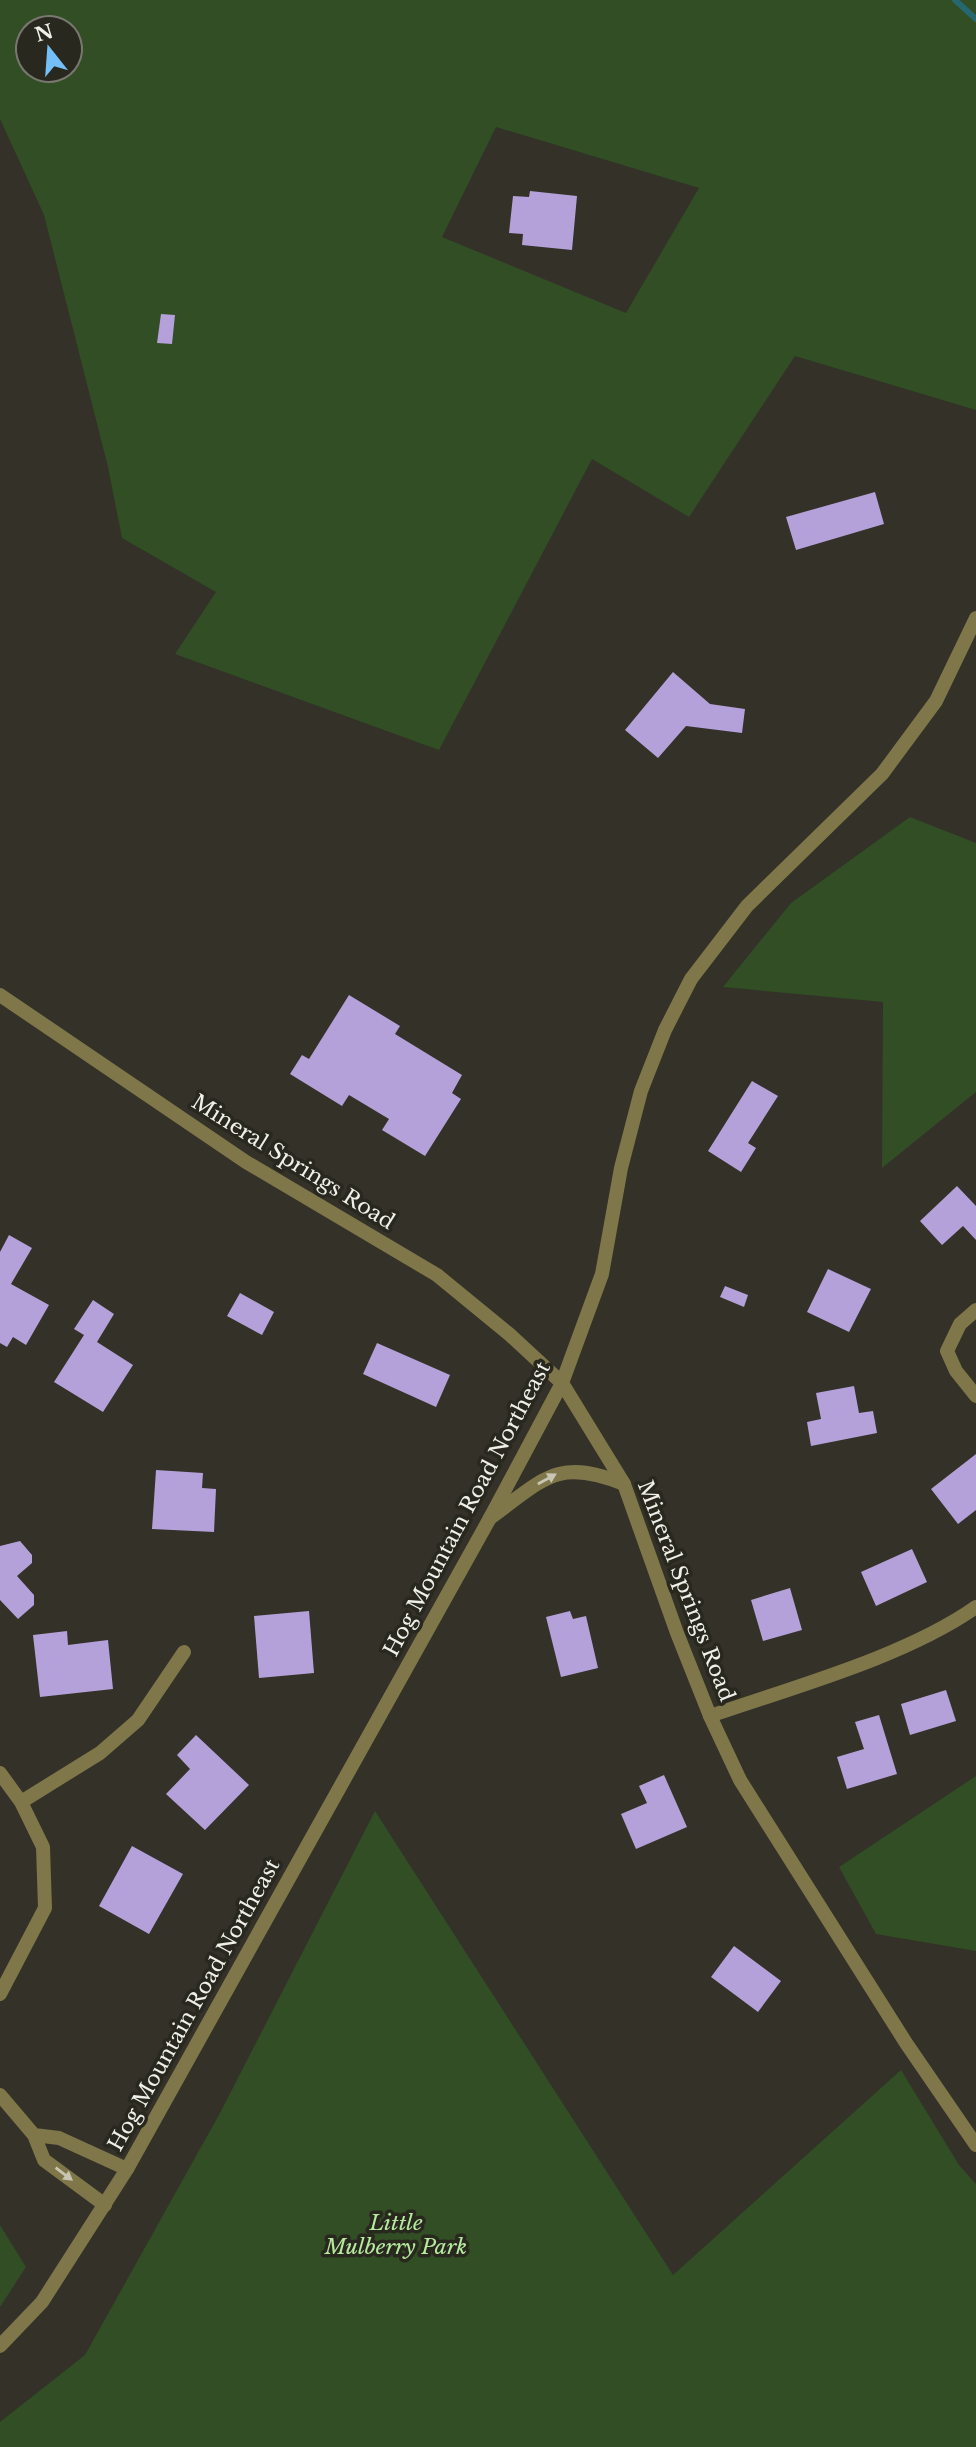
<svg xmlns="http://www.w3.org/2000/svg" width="976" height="2447" font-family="'Libre Baskerville',serif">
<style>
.green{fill:#314e25;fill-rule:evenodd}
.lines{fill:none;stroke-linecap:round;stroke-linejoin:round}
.stream{stroke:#25686f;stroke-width:6}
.building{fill:#b4a1da}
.minor{stroke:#7f7649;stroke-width:14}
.tertiary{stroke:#7f7649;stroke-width:14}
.oneway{fill:#c8c5b2}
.labels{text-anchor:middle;stroke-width:7;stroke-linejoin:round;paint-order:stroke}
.street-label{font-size:21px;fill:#f0f0ea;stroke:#29281e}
.park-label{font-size:21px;font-style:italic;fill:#b5ea9f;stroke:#29281e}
</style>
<rect width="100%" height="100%" fill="#333128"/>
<path class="green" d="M0 0H976V410L795 356 689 517 592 459 439 750 175 654 216 592 122 538 108 467 44 215 0 119ZM28 28H70V70H28ZM496 127 699 188 626 313 442 237Z
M910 817 976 843V1092L882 1168 883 1002 723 987 791 903Z
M976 1776V1951L876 1934 839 1867Z
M375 1811 673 2275 901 2070 959 2165 976 2184V2447H0V2422L85 2355 220 2113Z
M0 2225 26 2267 0 2307Z"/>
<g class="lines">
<path class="stream" d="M955 0 976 19"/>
</g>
<path class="building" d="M530 191 577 196 572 250 522 245 523 234 509 233 513 196 529 197Z
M161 314 175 315 172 344 157 343Z
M875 492 884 524 796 550 786 517Z
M673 672 710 704 745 709 742 733 686 726 658 758 625 730Z
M349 995 400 1026 395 1034 462 1075 452 1093 461 1099 425 1156 382 1130 389 1119 349 1095 342 1106 290 1074 302 1055 309 1059Z
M752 1081 778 1096 748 1143 756 1148 741 1172 708 1151Z
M957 1186 976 1206V1240L963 1226 942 1245 920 1221Z
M9 1235 32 1248 11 1284 49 1305 26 1345 13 1337 7 1347 0 1343V1252Z
M828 1269 871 1289 849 1332 807 1312Z
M725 1286 748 1295 744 1307 720 1297Z
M240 1293 274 1312 262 1335 227 1316Z
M93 1300 114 1314 97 1342 133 1365 103 1412 54 1382 84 1335 74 1329Z
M377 1343 450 1375 436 1407 363 1374Z
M854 1386 859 1413 873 1411 877 1433 811 1446 807 1422 821 1419 816 1393Z
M976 1454V1510L958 1524 931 1489Z
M156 1470 203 1473 202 1488 216 1489 214 1532 152 1529Z
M20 1541 32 1555V1563L17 1576 34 1595V1605L18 1619 0 1600V1546Z
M912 1549 927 1582 876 1606 861 1572Z
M790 1588 802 1630 763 1641 751 1600Z
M309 1611 314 1673 259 1678 254 1616Z
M570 1611 573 1619 586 1616 598 1668 561 1677 546 1617Z
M67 1631 68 1645 108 1640 113 1689 40 1697 33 1635Z
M946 1690 956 1721 910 1735 901 1704Z
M879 1715 897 1774 847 1789 837 1757 864 1749 855 1722Z
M196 1735 249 1785 205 1830 166 1794 190 1769 177 1755Z
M664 1775 687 1827 636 1849 621 1814 647 1803 639 1786Z
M132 1846 183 1874 149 1934 99 1906Z
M734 1946 781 1981 758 2012 711 1977Z"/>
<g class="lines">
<path class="minor" d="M976 1310 960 1324 947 1351 956 1371 976 1396
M490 1518C544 1479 557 1457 624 1484
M710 1716C793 1687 905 1657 976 1607
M0 1773 21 1802 43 1847 45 1908 0 1994
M21 1802 100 1753 138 1720 184 1652
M0 2095 34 2135 44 2160 105 2205
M34 2135 59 2138 127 2169"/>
<path class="tertiary" d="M0 995 246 1162 437 1275 509 1334 562 1383 624 1484 677 1633 710 1716 740 1780 906 2043 976 2145
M0 2346 42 2302 127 2169 490 1518 562 1383 602 1274 621 1168 641 1091 665 1030 691 979 747 906 882 774 936 701 976 618"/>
</g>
<defs><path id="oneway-solid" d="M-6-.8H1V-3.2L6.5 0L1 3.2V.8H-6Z" transform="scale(1.75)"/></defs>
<g class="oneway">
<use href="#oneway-solid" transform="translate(547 1479) rotate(-29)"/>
<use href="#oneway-solid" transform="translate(64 2174) rotate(37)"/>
</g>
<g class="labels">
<g class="street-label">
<text transform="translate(293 1162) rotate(32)" y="7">Mineral Springs Road</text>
<text transform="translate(467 1509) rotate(-62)" y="7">Hog Mountain Road Northeast</text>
<text transform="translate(686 1591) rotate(69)" y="7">Mineral Springs Road</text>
<text transform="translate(194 2005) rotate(-61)" y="7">Hog Mountain Road Northeast</text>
</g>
<g class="park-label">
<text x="396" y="2230">Little<tspan x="396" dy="24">Mulberry Park</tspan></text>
</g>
</g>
<g transform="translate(49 49) rotate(343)"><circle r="33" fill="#29281e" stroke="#797870" stroke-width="2"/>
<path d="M0-5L12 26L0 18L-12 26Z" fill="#74c0f6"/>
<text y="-10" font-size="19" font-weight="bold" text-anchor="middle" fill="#f0f0ea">N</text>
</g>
</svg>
